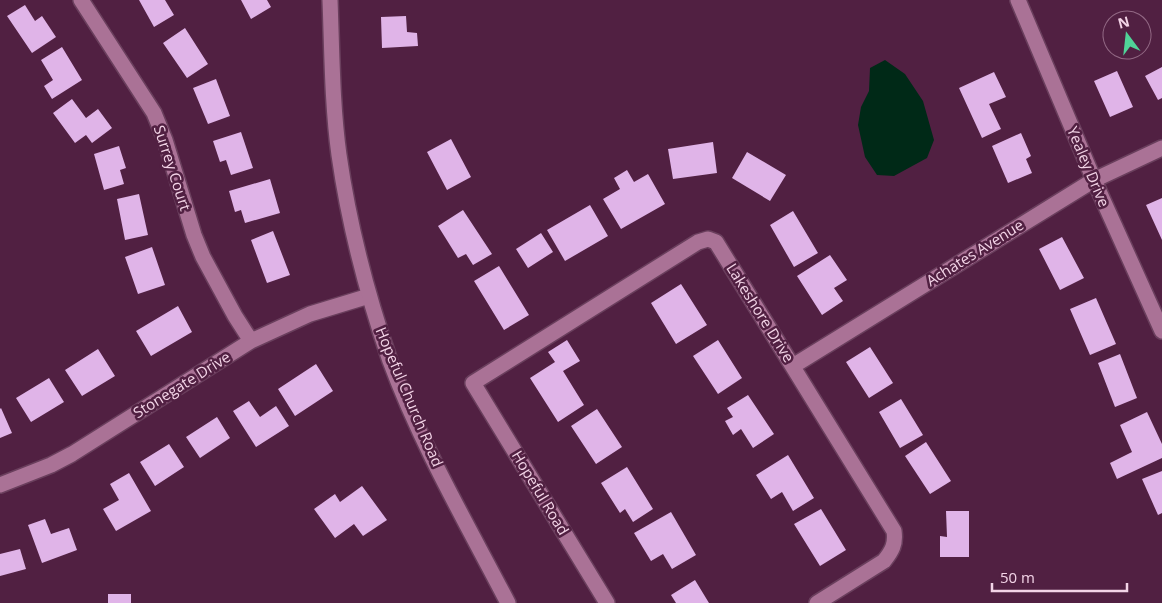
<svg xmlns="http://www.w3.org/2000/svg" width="1162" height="603" font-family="'Open Sans',sans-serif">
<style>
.water{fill:#002917}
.building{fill:#e0b4e8}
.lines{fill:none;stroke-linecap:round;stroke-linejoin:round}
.minor-casing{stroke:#6a3f5d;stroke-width:18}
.secondary-casing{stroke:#6a3f5d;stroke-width:18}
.minor{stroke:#aa7296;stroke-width:15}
.secondary{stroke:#aa7296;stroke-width:15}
.labels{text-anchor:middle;stroke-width:5;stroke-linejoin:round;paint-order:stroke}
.street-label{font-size:15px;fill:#f3d4e7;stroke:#512042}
</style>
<rect width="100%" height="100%" fill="#512042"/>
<path class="water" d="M885 60 905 74 923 101 934 140 927 158 894 176 877 175 865 157 858 125 861 107 869 91 870 68Z"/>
<path class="building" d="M139 0H165L174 15 154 27Z
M241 0H267L271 7 251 19Z
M25 5 35 21 42 16 56 37 32 53 7 16Z
M406 16 407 32 417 33 418 46 382 48 381 17Z
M185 28 208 64 187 78 163 43Z
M62 47 82 80 52 99 44 86 53 80 41 60Z
M1162 67V98L1158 100 1145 76Z
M1117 71 1133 107 1110 117 1094 81Z
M994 72 1006 97 989 104 1001 129 982 138 959 88Z
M216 79 230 116 208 124 193 88Z
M72 99 86 118 98 109 112 128 92 143 86 135 75 143 53 113Z
M241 132 253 168 231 175 226 160 220 162 213 141Z
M1021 133 1031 156 1026 159 1032 173 1008 183 992 146Z
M451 139 471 177 447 190 427 152Z
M713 142 717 173 673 179 668 149Z
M119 146 126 168 120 170 124 184 104 190 94 154Z
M747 152 786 175 770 201 732 178Z
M627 170 634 182 648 174 665 204 621 229 603 199 620 189 614 178Z
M270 179 280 213 245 223 241 210 235 212 229 191Z
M139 194 148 235 125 240 117 199Z
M1162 198V240L1146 205Z
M590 205 608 236 565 261 547 230Z
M463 210 492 254 473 265 466 254 458 258 438 226Z
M793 211 818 253 794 267 770 225Z
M273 231 290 275 267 283 251 240Z
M541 233 553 252 528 268 516 249Z
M1062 237 1084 278 1060 290 1039 249Z
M152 247 165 285 138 294 125 257Z
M830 255 847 280 834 288 843 301 822 315 797 276Z
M499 266 529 315 504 330 474 281Z
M681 284 707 325 676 344 651 303Z
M1096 298 1116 344 1090 355 1070 309Z
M178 306 192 332 151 356 136 331Z
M567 340 580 361 563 371 584 405 558 422 530 378 555 362 548 352Z
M718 340 742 378 718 394 693 356Z
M870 347 893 383 869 398 846 362Z
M98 349 115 376 82 396 65 370Z
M1120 354 1137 398 1115 407 1098 363Z
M316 364 333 391 295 416 278 389Z
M49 378 64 402 31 422 16 398Z
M748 395 774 434 753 448 741 429 733 435 725 421 733 417 727 408Z
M901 399 923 435 900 448 879 412Z
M249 401 260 417 276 406 289 426 256 447 233 411Z
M1 408 12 433 0 438V409Z
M597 409 622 447 596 464 571 426Z
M1147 412 1162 444V458L1117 479 1110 463 1132 452 1120 425Z
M217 417 230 438 200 458 186 437Z
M926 442 951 481 930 494 905 456Z
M169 444 184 467 155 486 140 462Z
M788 455 814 498 793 511 782 492 771 499 756 475Z
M627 467 653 509 633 522 625 509 620 513 601 483Z
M1162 471V513L1158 515 1142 479Z
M129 473 151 511 116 531 103 509 119 500 110 484Z
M362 486 387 520 363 536 354 524 335 538 314 509 335 494 340 502Z
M821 509 846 550 820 566 794 524Z
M946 511H969V557H940V536L947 537Z
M671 512 696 555 672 569 663 554 651 561 634 533Z
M45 519 51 534 69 528 77 550 42 563 28 525Z
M20 549 26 569 0 576V554Z
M695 580 709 603H676L671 595Z
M108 594H131V603H108Z"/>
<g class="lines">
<g class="minor-casing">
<path id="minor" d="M81 0 154 113 165 140 194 235 203 257 235 316 251 341
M1018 0 1094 180 1162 331
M793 366 1094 180 1162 148
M0 485 51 465 72 454 251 341 310 314 369 296
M607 603 473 383 698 242 708 239 716 242 894 531C896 544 892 551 884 561L817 603"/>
</g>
<g class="secondary-casing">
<path id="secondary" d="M330 0C332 52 332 104 339 155 349 225 367 294 390 361 421 445 467 524 508 603"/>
</g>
<use href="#minor" class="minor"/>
<use href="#secondary" class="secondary"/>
</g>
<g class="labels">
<g class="street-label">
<text transform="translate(1088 167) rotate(67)" y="5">Yealey Drive</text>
<text transform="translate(172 168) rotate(72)" y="5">Surrey Court</text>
<text transform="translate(975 253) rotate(-32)" y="5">Achates Avenue</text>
<text transform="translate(760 313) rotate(58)" y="5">Lakeshore Drive</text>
<text transform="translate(182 385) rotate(-32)" y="5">Stonegate Drive</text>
<text transform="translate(409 397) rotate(67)" y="5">Hopeful Church Road</text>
<text transform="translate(540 493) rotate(59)" y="5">Hopeful Road</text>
</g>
</g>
<g transform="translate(1127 35) rotate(345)"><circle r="24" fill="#512042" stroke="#926884"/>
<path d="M0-4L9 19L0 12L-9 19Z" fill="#50d398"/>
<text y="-8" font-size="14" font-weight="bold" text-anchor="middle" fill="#f3d4e7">N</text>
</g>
<path d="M992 583v8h135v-8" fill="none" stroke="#f3d4e7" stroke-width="2.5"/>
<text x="1000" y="583" font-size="15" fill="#f3d4e7" stroke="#512042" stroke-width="4" paint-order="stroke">50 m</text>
</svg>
